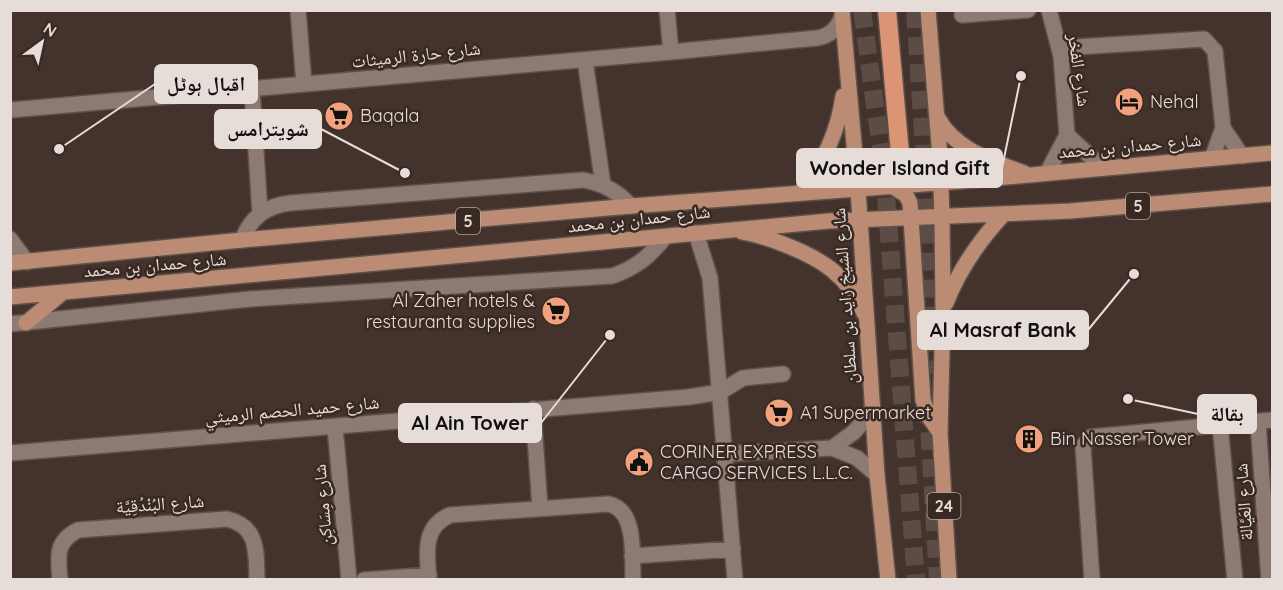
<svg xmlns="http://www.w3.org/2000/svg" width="1283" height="590" font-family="Quicksand,'Noto Naskh Arabic',sans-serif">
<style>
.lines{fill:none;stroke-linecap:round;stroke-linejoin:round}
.highway-tunnel{stroke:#5c4c46;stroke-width:18;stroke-dasharray:18 9;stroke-linecap:butt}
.street-casing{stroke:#5e514b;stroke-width:18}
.primary-casing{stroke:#5e514b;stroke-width:18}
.highway-casing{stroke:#5e514b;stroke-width:21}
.street{stroke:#8d7b73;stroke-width:15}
.primary{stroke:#bc8b74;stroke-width:15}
.highway{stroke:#db9574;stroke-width:18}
.labels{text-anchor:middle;stroke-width:5;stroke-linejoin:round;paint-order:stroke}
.shield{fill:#382922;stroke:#b2a7a1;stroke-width:1.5}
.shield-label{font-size:16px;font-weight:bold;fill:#e7ddd8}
.street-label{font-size:18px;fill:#e7ddd8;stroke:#382922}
.poi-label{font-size:18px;fill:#e7ddd8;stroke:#382922;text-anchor:start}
.leader{fill:none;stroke:#e7ddd8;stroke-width:2}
.callout-dot{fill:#e7ddd8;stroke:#382922;stroke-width:2}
.callout{fill:#e7ddd8;stroke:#e7ddd8;stroke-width:2}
.callout-label{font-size:20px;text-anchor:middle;font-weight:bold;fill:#111}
</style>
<rect width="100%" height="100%" fill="#43332c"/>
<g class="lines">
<path class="highway-tunnel" d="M862 10 884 171 916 580
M915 10 925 164 928 374
M900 153 904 200
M928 405 938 580"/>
<g class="street-casing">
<path id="street" d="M298 10 304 84
M667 10 671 52
M962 15 1028 10
M1060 48 1204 39 1215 51 1223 128 1212 158
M585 60 603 185
M252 90 260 213
M10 110 671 52 817 38C830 36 838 28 842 16
M1223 128 1242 156
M1067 135 1103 168
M1047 173 1067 135 1061 56 1049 10
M696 233 710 278 735 580
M10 239 27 262
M242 240C251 217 266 206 290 203L583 180C604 184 617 191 631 206
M10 324 250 299 612 276C636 268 650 256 665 237
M533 409 540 508
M1258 422 1269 580
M1220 425 1235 580
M335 427 349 580
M832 448 854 432 872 411
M10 453 689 397 720 392 743 378 783 374
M725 454 832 448 857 458 877 475
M632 556 733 549
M60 580C58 556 55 542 78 530L227 519C259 526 256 553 257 580
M364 580 429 575
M429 580C427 554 422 527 450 515L608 504C637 509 632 556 633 580
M1092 580 1083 446 1091 437 1272 420"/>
</g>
<g class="primary-casing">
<path id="primary" d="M842 10 858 189 877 475 888 580
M928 10 940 157 942 218 943 310 940 433 949 580
M938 118C955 150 993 161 1024 173
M892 186 906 195 910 203 923 400 929 417 940 433
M800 193C823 164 838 133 843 96
M742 232C756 234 770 239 783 244 820 258 848 275 864 313
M10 263 242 240 631 206 963 181 1272 153
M10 297 829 221 1070 211 1272 194
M946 303C959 270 979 241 1003 215
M26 323 61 294"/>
</g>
<g class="highway-casing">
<path id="highway" d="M887 10 900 153"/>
</g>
<use href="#street" class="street"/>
<use href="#primary" class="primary"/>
<use href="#highway" class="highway"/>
</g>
<defs>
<g id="hotel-disc" transform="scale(1.5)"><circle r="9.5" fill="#f1a17c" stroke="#382922"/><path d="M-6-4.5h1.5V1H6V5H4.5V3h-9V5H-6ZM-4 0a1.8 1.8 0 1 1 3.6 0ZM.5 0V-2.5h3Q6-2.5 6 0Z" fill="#111"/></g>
<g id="supermarket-disc" transform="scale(1.5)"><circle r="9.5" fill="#f1a17c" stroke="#382922"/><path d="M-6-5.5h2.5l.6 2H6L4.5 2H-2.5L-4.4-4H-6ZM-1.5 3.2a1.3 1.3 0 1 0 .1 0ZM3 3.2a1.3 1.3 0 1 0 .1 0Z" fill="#111"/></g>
<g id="building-disc" transform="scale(1.5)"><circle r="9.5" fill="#f1a17c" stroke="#382922"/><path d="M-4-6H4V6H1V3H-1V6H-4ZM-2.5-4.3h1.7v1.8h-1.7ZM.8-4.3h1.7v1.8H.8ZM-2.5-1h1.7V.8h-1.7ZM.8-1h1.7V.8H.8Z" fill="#111"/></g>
<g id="civic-disc" transform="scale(1.5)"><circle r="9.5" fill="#f1a17c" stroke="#382922"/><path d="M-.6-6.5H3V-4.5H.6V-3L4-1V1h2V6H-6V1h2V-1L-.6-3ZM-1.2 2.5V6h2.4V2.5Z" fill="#111"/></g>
</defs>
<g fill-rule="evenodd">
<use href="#hotel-disc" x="1129" y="102"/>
<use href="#supermarket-disc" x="339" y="116"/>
<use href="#supermarket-disc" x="556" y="311"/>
<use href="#supermarket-disc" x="779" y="413"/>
<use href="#building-disc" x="1029" y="439"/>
<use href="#civic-disc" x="639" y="462"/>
</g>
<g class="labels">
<g class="shield">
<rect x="1126" y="193" width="24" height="26" rx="4.5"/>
<rect x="456" y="208" width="24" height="26" rx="4.5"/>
<rect x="927.5" y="493" width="33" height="26" rx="4.5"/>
</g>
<g class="shield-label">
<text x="1138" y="212">5</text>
<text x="468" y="227">5</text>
<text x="944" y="512">24</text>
</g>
<g class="street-label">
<text transform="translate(416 55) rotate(-6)" y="6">شارع حارة الرميثات</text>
<text transform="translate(1079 70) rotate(82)" y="6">شارع الفخر</text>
<text transform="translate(1130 146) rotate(-5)" y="6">شارع حمدان بن محمد</text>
<text transform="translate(639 219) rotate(-6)" y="6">شارع حمدان بن محمد</text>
<text transform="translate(155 265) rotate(-5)" y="6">شارع حمدان بن محمد</text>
<text transform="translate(845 296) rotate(-94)" y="6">شارع الشيخ زايد بن سلطان</text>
<text transform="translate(292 410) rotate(-5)" y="6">شارع حميد الحصم الرميثي</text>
<text transform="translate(1244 502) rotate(-94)" y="6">شارع العَيَّالة</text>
<text transform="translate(160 504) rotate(-4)" y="6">شارع البُنْدُقِيَّة</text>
<text transform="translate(323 505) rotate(-95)" y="6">شارع مِسَاكِن</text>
</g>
<g class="poi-label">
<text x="1150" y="108">Nehal</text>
<text x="360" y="122">Baqala</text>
<text x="535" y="307" text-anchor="end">Al Zaher hotels &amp;<tspan x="535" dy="21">restauranta supplies</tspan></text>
<text x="800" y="419">A1 Supermarket</text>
<text x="1050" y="445">Bin Nasser Tower</text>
<text x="660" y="458">CORINER EXPRESS<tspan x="660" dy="21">CARGO SERVICES L.L.C.</tspan></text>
</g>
</g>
<path class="leader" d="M59 149L155 84M405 173L321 129M1021 76L1002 168M1134 274L1088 330M1128 399L1198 414M610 335L541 423"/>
<g class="callout-dot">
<circle cx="59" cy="149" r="6"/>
<circle cx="405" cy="173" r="6"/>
<circle cx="1021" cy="76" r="6"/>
<circle cx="1134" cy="274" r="6"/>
<circle cx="1128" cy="399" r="6"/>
<circle cx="610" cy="335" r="6"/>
</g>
<g class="callout">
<rect x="155" y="65" width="102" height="38" rx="6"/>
<rect x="215" y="110" width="106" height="38" rx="6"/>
<rect x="797" y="149" width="205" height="38" rx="6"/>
<rect x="918" y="311" width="170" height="38" rx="6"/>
<rect x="1198" y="395" width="58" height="38" rx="6"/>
<rect x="399" y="404" width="142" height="38" rx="6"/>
</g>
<g class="callout-label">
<text x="206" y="91">اقبال ہوٹل</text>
<text x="268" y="136">شويترامس</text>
<text x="900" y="175">Wonder Island Gift</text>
<text x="1003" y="337">Al Masraf Bank</text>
<text x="1227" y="421">بقالة</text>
<text x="470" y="430">Al Ain Tower</text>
</g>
<rect width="1283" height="590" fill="none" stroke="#e7ddd8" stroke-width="24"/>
<g transform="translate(42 42) rotate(33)" stroke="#382922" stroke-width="4.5" paint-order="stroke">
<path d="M0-4.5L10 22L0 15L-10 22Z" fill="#e7ddd8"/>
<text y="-9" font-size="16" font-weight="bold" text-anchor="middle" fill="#e7ddd8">N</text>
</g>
</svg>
